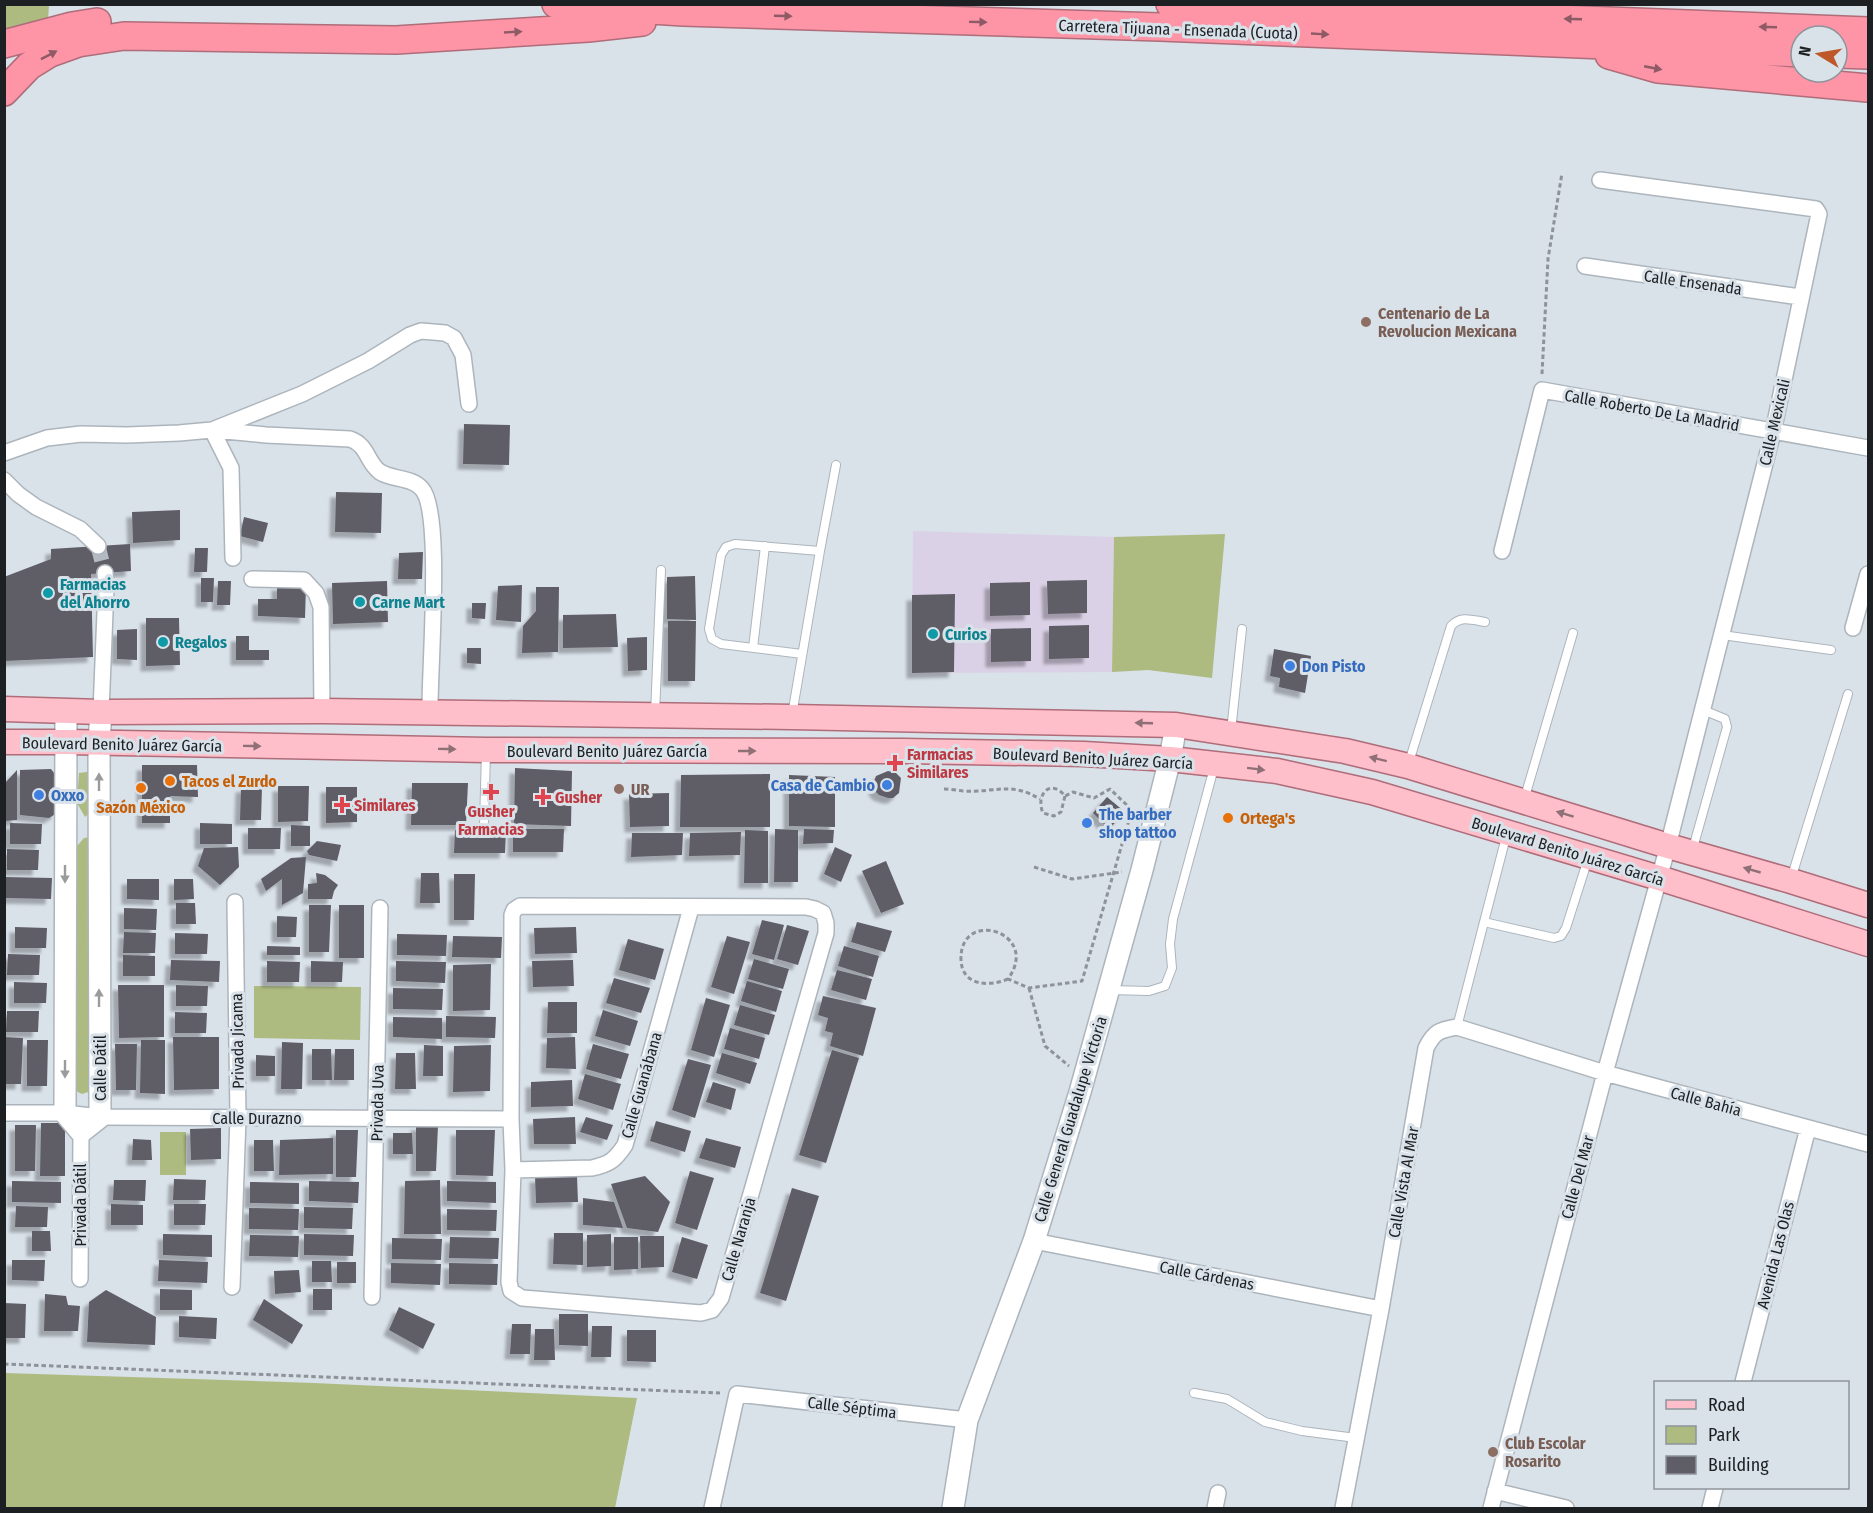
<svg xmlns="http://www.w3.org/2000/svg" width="1873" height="1513" font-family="'Fira Sans Condensed',sans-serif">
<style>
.commercial{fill:#dbd1e6}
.green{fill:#adbb81}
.building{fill:#5f5d66;filter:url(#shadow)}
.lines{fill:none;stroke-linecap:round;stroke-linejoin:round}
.street-tunnel{stroke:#b3bac1;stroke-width:15;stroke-dasharray:15 8;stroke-linecap:butt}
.lane-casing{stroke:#adb5bc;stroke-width:10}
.street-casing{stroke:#adb5bc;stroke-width:18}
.secondary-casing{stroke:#adb5bc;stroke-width:24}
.primary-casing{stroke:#af6c79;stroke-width:27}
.highway-casing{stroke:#af6c79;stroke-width:30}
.path{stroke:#8d9398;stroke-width:3;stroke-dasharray:4.5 3;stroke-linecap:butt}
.lane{stroke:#fff;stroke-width:8}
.street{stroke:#fff;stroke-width:15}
.secondary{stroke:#fff;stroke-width:21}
.primary{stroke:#febfca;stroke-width:24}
.highway{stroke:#fd95a7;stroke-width:27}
.oneway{fill:#8d5a65}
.oneway2{fill:#8e7076}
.oneway3{fill:#999b9c}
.education-dot{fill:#8d6e63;stroke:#d9e1e9;stroke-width:2}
.culture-dot{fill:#0f9aa8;stroke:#d9e1e9;stroke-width:2}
.shop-dot{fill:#3f7fe0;stroke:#d9e1e9;stroke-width:2}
.health-dot{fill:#e0444e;stroke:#d9e1e9;stroke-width:2}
.food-dot{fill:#e8710a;stroke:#d9e1e9;stroke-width:2}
.labels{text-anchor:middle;stroke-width:6;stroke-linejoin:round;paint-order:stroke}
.street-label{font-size:16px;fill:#1d2023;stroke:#d9e1e9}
.education-label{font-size:16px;font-weight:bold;fill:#785e54;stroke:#d9e1e9;text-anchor:start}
.culture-label{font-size:16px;font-weight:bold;fill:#0d838f;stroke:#d9e1e9;text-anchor:start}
.shop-label{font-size:16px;font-weight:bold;fill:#366cbe;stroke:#d9e1e9;text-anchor:start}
.health-label{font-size:16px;font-weight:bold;fill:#be3a42;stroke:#d9e1e9;text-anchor:start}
.food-label{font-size:16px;font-weight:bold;fill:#c56008;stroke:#d9e1e9;text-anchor:start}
</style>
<defs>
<filter id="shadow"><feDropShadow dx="-5.5" dy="5.5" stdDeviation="1.5" flood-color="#0004"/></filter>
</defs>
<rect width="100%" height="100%" fill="#d9e1e9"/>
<path class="commercial" d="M913 531 1114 537 1112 672 912 673Z"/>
<path class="green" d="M5 5H49L48 20 5 32Z
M1225 534 1212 678 1148 670 1112 672 1114 537Z
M94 771 91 812 85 817 77 803 79 773Z
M92 837 91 1091 82 1094 76 1091 73 1083 77 846 84 838Z
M254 986 361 987 360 1040 254 1038Z
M160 1132H186V1175H160Z
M5 1373 314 1383 637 1398 615 1508H5Z"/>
<path class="building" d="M464 424 510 425 509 465 463 464Z
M336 492 382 493 381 533 335 532Z
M180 510V540L133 543 132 512Z
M244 517 268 523 263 542 240 536Z
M130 544 131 571 91 574 93 657 4 661V577L51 559V549Z
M195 548H208L207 572H194Z
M423 552 422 579H398L399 553Z
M695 576 696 620 667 619V577Z
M201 578H214L213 602H201Z
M1087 580V613L1048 614 1047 581Z
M218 581H231L230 605H217Z
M387 581 388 622 333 624 332 583Z
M1030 582V615L990 616V583Z
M277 585H306L305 618 258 616V599H277Z
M522 585 521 622 496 620 498 586Z
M536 587H559L558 652 522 653 523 626 536 611Z
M955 594 954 672 912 673V595Z
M472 603H486L485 619 472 618Z
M616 614 618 647 563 648V615Z
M146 618H179L180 665 146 666Z
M668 621H696L695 681H668Z
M1089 625V658L1049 659V626Z
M1031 628V661L991 662V629Z
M137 629V660L117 659V630Z
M236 636H249V650H269V660H236Z
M647 637V670L628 671 627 638Z
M467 648H481V664L467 663Z
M1274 649 1311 656 1305 693 1279 687 1280 678 1270 676Z
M142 765H197L198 797 170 796V823H142Z
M515 768 572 771 571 826 514 824Z
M51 769 58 778 57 813 49 818 20 815V770Z
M17 770V820L4 821 6 782Z
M888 771 896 773 901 778 899 793 893 798H888L879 795 875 791 873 784 876 776Z
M770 774V827H680L681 775Z
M789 775 835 777V827L789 826Z
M412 783H468L466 825H411Z
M262 786 261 820H240L241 787Z
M278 786H309L308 821 278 822Z
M326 787H357V822L326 823Z
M669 793V826L630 827 629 794Z
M1107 797 1125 812 1109 829 1093 813Z
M10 823 42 824 41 844H10Z
M200 823 232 824V844H200Z
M291 825 310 826V846H291Z
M248 828H281L280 849H248Z
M513 829H564L563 852H513Z
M775 829 798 830V882H774Z
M804 829 834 830 833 843 803 844Z
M455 830H506L505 853H454Z
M745 830 768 831V883H744Z
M741 832 740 855 689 856 690 833Z
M632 833H683L682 855 631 857Z
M317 841 341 845 337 861 309 855 307 851Z
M238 847 239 867 220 885 198 866 204 848Z
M835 847 852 855 841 882 824 874Z
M7 849 39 850 38 870H7Z
M306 857 303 893 282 905V879L266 891 261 879 291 858Z
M886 861 904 904 881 913 862 871Z
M316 873 325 875 338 885 334 891 332 899H308V884L317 883Z
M421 873H439L440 903H420Z
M454 874H475L474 920H454Z
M4 877 52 878 51 899 4 898Z
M127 879H159V900L127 899Z
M174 879H193L194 899 174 900Z
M176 903H195L196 924H176Z
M309 905H331L329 952H309Z
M339 905H364V958H339Z
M124 908 157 909 156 930 124 929Z
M277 916 297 917 296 937H277Z
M762 920 784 925 774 960 752 954Z
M857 922 892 931 885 952 851 942Z
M787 925 809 931 798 965 777 959Z
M15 927 47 928 46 948H15Z
M576 927 577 953 535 954 534 928Z
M124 932 156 933 155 953H123Z
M175 933 208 934 207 954H175Z
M397 934 447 935 446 956 397 955Z
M453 936 502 937 501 958 452 957Z
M727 936 750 942 734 994 711 987Z
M628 939 664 949 655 980 619 970Z
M267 946 300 947V955H267Z
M844 946 879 956 873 977 838 966Z
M8 954 40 955 39 975H7Z
M123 955 155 956V976H123Z
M754 959 789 969 783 989 748 979Z
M171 960 220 961 219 982 170 980Z
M573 960 574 986 533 987 532 961Z
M267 961 300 962 299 982H267Z
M311 961 343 962 342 982H311Z
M396 961 446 962 445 983 396 981Z
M491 964 490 1010 453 1011V965Z
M837 970 872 979 866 1000 831 990Z
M614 978 650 988 641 1013 606 1003Z
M747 981 782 991 776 1012 741 1001Z
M14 982 47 983 46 1003H14Z
M118 985H164V1037L119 1038Z
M176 985 208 986 207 1006H176Z
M393 988 443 989 442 1010 393 1009Z
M823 996 876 1008 863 1056 830 1046 833 1033 825 1031 828 1018 818 1015Z
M706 998 730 1005 714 1057 691 1050Z
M548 1002H577V1033H547Z
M740 1005 775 1015 769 1035 734 1025Z
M603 1010 638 1021 630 1046 595 1036Z
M7 1011H39L38 1032H6Z
M175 1012 207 1013 206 1033H175Z
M446 1016 496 1017 495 1038 446 1037Z
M393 1017 442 1018V1039L393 1037Z
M730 1028 765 1038 759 1059 724 1049Z
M4 1037 23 1038 21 1084H4Z
M173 1037H219V1089L174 1090Z
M575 1037 576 1069 546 1068 547 1038Z
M27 1040H48L47 1086H27Z
M141 1040H165V1094L140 1093Z
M282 1042 303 1043 302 1089H281Z
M115 1044H137L136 1090H116Z
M593 1044 629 1054 621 1079 586 1069Z
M424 1045 443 1046V1076H423Z
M491 1045 490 1091 453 1092 454 1046Z
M312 1049H331L332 1080H312Z
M335 1049H354V1080H334Z
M832 1050 859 1058 826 1163 799 1155Z
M396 1053H415L416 1089H395Z
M722 1053 757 1063 750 1084 716 1073Z
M256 1055 275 1056V1076H256Z
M688 1059 711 1065 695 1118 672 1110Z
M585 1074 621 1084 613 1110 578 1099Z
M572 1080 573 1106 531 1107V1082Z
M713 1082 736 1089 731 1110 706 1102Z
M575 1117 576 1144H534L533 1119Z
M586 1117 613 1125 607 1140 580 1132Z
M656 1121 691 1131 685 1152 650 1141Z
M41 1123H65V1176H40Z
M15 1125H36L35 1171H15Z
M416 1125H438L436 1171H416Z
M221 1128V1159L191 1160 190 1129Z
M336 1130H358L356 1177H336Z
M456 1130H495L493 1176 456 1175Z
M393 1133H412L413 1154H393Z
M333 1138V1174L279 1175 280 1140Z
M706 1138 741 1147 735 1168 699 1158Z
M133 1139 151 1140 152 1160H132Z
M254 1140H273L274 1171H254Z
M690 1171 714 1178 697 1230 675 1223Z
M577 1176 578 1202 536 1203 535 1177Z
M645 1176 670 1202 658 1232 627 1228 611 1184Z
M174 1179 206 1180 205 1200H173Z
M114 1180H146L145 1201 113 1200Z
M440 1180 441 1234H404L405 1181Z
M12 1181 61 1182V1203L12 1202Z
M309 1181 359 1182 358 1203 309 1201Z
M447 1181 496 1182V1203L447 1201Z
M250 1182 299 1183V1204L250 1203Z
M792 1188 819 1196 786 1301 760 1293Z
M583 1198 614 1202 623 1228 583 1225Z
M111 1204 143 1205V1225H111Z
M174 1204H206L205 1225H174Z
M16 1206 48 1207 47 1227H15Z
M304 1207 353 1208 352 1229 304 1228Z
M249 1208 299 1209 298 1230 249 1229Z
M447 1209 497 1210 496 1231 447 1230Z
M32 1231H50L51 1251H32Z
M554 1233H583V1265L553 1264Z
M163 1234 212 1235V1257L163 1255Z
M304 1234 354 1235 353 1256 304 1255Z
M611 1234V1266L587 1267V1235Z
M250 1235 299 1236 298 1257 249 1256Z
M640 1236H664V1267L641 1268Z
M450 1237 499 1238 498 1259 449 1258Z
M614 1237H638V1269L614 1270Z
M682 1237 708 1245 697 1279 672 1272Z
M392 1238 442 1239 441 1260 392 1259Z
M12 1260H45L44 1281 12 1280Z
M159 1260 208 1262 207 1283 158 1281Z
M312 1261H331L332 1282H312Z
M337 1262H356V1283H337Z
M391 1263 441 1264 440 1285 391 1283Z
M449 1263 498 1264 497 1285 449 1284Z
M299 1270 301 1292 275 1294 274 1271Z
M160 1289 192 1290V1310H160Z
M313 1289H332V1310H313Z
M106 1290 156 1317 155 1345 87 1342 89 1302Z
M45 1294 66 1296 68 1305 80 1306 78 1331H44Z
M264 1299 303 1325 292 1344 253 1320Z
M4 1303 26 1304 25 1338H4Z
M399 1307 435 1324 423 1349 389 1330Z
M559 1314H588V1346L559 1345Z
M179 1316 217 1318 216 1339 179 1337Z
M512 1324H531L530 1354H510Z
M592 1326H612L611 1357H591Z
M535 1329H554L555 1360H534Z
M627 1330H656V1362L627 1361Z"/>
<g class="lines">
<path class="street-tunnel" d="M98 546 105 573"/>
<g class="lane-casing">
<path id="lane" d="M820 551 836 465
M1722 635 1831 650
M753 648 765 546
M655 714 661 570
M792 715 820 551 735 544 726 547 721 555 709 629 712 639 721 644 802 654
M1231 731 1242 629
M1409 762 1451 626C1461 615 1472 620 1485 622
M1524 800 1573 633
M484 825 486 752
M1506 837 1484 922 1554 938 1561 936 1566 928 1588 859
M1693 848 1727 727 1725 719 1703 710
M1791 879 1848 694
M1110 990 1149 991 1165 986 1172 968 1170 944 1173 919 1214 768
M1457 1027 1484 922
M1194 1393 1227 1399 1265 1422 1302 1431 1356 1438"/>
</g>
<g class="street-casing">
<path id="street" d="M1585 266 1800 297
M212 430 231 468 233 558
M215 430 266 435 350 439C368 445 367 463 380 472 393 480 412 477 422 489 443 512 429 673 430 713
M4 453 47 438 81 434 127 435 179 433 212 430 302 394 368 361 410 335 421 331 445 333 454 338 463 355 469 404
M4 480 18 494 36 507 80 529 98 546
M1502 551 1542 390 1868 448
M252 579 304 580 316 593 321 607 322 711
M1853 628 1868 574
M101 712 106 587 105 573
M520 906 806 907 815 909 823 913 826 923V933L721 1298 712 1310 701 1313 535 1299 522 1298 511 1291 509 1282 513 1170 511 1119 512 915 514 910Z
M4 1113H65L100 1117 511 1119
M513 1170 592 1168C610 1164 615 1160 625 1145L691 908
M1034 1241 1381 1309
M80 1279 81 1132
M232 1287 238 1118 235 902
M372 1297 380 908
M1743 1382 1808 1128
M1495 1491 1566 1508
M712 1508 737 1394 967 1420
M1215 1508 1218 1493
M1343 1508 1381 1309 1426 1048C1434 1032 1439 1030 1457 1027L1605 1073 1868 1144
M1491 1508 1605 1073 1668 846 1773 432 1819 214 1816 209 1600 180
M1710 1508 1715 1488"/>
</g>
<g class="secondary-casing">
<path id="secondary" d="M66 710 65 1113 81 1132 100 1117 99 742 101 712
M953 1508 967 1420 1034 1241 1080 1092 1142 870 1170 759 1176 725"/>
</g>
<g class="primary-casing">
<path id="primary" d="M4 709 101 712 322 711 792 717 1176 725 1345 751 1408 766 1668 846 1791 881 1868 905
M4 742H67L486 750 903 751 1084 754 1170 759 1277 771 1372 792 1659 878 1868 944"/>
</g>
<g class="highway-casing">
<path id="highway" d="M556 4 683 12 1160 27 1801 53
M1170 4 1868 31
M4 44 72 26 97 22
M1837 54 1868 55
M1609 55 1658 69 1868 88
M4 92 29 66 50 53 78 43 124 36 396 40 588 28 642 22"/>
</g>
<path class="path" d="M1542 374 1548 259 1562 173
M944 789C950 789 957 790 963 791 995 793 1010 781 1040 799
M1034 867 1072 879 1122 872
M1008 979C989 987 962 986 961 960 959 907 1042 932 1008 979L1029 988 1082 981 1132 810 1110 789 1094 798 1073 792 1065 796C1051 778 1035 794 1043 813L1054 816 1061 812 1065 796
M1029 988 1045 1046 1069 1066
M4 1364 720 1393"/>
<use href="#lane" class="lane"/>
<use href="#street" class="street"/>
<use href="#secondary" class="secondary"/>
<use href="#primary" class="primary"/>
<use href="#highway" class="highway"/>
</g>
<defs><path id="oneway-solid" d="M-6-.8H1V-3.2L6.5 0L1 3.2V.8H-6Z" transform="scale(1.5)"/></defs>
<g class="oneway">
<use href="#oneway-solid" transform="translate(783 16) rotate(2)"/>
<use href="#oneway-solid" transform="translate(1573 19) rotate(-178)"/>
<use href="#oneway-solid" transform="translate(978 22) rotate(1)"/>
<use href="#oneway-solid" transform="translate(1768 27) rotate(-178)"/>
<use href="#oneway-solid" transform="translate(513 32) rotate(-3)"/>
<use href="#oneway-solid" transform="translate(1320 34) rotate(3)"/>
<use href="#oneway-solid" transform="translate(49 55) rotate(-27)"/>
<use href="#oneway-solid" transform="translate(1653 68) rotate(11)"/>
</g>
<g class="oneway2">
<use href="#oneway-solid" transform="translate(1144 723) rotate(-178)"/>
<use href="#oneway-solid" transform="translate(252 746) rotate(1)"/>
<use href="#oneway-solid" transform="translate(447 749) rotate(1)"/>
<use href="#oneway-solid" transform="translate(747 751)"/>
<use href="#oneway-solid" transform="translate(1378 759) rotate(-166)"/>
<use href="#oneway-solid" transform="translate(1256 769) rotate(7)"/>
<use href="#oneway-solid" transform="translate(1565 814) rotate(-163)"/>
<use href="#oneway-solid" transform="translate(1752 870) rotate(-164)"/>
</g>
<g class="oneway3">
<use href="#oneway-solid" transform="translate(99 782) rotate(-90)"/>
<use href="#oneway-solid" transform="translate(65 874) rotate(90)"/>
<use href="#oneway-solid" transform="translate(99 998) rotate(-90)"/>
<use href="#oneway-solid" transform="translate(65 1069) rotate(90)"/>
</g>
<g class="education-dot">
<circle cx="1366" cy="322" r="6"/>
<circle cx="619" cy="789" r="6"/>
<circle cx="1493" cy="1452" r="6"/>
</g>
<g class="culture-dot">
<circle cx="48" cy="593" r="6"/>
<circle cx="360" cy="602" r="6"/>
<circle cx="933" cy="634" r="6"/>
<circle cx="163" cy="642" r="6"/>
</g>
<g class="shop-dot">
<circle cx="1290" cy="666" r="6"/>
<circle cx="887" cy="785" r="6"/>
<circle cx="39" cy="795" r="6"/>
<circle cx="1087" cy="823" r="6"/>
</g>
<g class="health-dot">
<path d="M892 754h6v6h6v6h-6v6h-6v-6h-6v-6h6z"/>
<path d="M488 783h6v6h6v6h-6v6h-6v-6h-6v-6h6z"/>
<path d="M540 788h6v6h6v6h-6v6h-6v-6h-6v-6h6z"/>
<path d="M339 796h6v6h6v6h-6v6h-6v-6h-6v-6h6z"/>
</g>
<g class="food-dot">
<circle cx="170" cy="781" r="6"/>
<circle cx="141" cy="788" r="6"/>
<circle cx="1228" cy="818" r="6"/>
</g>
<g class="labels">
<g class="street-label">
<text transform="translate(1178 29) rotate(2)" y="6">Carretera Tijuana - Ensenada (Cuota)</text>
<text transform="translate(1693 282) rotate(8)" y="6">Calle Ensenada</text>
<text transform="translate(1652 410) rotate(10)" y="6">Calle Roberto De La Madrid</text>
<text transform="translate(1774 422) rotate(-77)" y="6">Calle Mexicali</text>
<text transform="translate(122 744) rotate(1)" y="6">Boulevard Benito Juárez García</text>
<text x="607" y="757">Boulevard Benito Juárez García</text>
<text transform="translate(1093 758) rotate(3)" y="6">Boulevard Benito Juárez García</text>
<text transform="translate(1568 851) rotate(17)" y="6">Boulevard Benito Juárez García</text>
<text transform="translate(237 1041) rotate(-91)" y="6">Privada Jicama</text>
<text transform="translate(100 1068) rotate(-90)" y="6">Calle Dátil</text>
<text transform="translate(641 1085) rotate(-74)" y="6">Calle Guanábana</text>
<text transform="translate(1706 1101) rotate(15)" y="6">Calle Bahía</text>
<text transform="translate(377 1103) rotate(-89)" y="6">Privada Uva</text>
<text x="257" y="1124">Calle Durazno</text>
<text transform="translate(1070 1119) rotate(-73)" y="6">Calle General Guadalupe Victoria</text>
<text transform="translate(1577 1177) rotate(-75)" y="6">Calle Del Mar</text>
<text transform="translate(1403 1182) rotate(-80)" y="6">Calle Vista Al Mar</text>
<text transform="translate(80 1205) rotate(-90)" y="6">Privada Dátil</text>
<text transform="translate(738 1239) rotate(-74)" y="6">Calle Naranja</text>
<text transform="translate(1775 1255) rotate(-76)" y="6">Avenida Las Olas</text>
<text transform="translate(1207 1275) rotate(11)" y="6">Calle Cárdenas</text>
<text transform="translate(852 1407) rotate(7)" y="6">Calle Séptima</text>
</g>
<g class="education-label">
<text x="1378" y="319">Centenario de La<tspan x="1378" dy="18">Revolucion Mexicana</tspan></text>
<text x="631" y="795">UR</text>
<text x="1505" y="1449">Club Escolar<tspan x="1505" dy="18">Rosarito</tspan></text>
</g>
<g class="culture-label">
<text x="60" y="590">Farmacias<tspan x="60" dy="18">del Ahorro</tspan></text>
<text x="372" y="608">Carne Mart</text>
<text x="945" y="640">Curios</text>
<text x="175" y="648">Regalos</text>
</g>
<g class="shop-label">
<text x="1302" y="672">Don Pisto</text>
<text x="875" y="791" text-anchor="end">Casa de Cambio</text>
<text x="51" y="801">Oxxo</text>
<text x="1099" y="820">The barber<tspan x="1099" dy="18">shop tattoo</tspan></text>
</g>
<g class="health-label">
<text x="907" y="760">Farmacias<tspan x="907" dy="18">Similares</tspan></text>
<text x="555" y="803">Gusher</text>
<text x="354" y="811">Similares</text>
<text x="491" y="817" text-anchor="middle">Gusher<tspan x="491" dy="18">Farmacias</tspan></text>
</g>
<g class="food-label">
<text x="182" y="787">Tacos el Zurdo</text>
<text x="141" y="813" text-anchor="middle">Sazón México</text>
<text x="1240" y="824">Ortega's</text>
</g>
</g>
<rect width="1873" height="1513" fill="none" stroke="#1d2023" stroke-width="12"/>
<rect x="1654" y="1381" width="195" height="108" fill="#d9e1e9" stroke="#8e949a" stroke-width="1.5"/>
<rect x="1666" y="1400" width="30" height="9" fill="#febfca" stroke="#8e949a" stroke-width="1.5"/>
<text x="1708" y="1411" font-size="18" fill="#1d2023">Road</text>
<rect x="1666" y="1426" width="30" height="18" fill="#adbb81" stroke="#8e949a" stroke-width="1.5"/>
<text x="1708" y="1441" font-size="18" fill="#1d2023">Park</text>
<rect x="1666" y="1456" width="30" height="18" fill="#5f5d66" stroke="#8e949a" stroke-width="1.5"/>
<text x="1708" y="1471" font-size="18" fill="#1d2023">Building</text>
<g transform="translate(1819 54) rotate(281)"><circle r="28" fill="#d9e1e9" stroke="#8e949a" stroke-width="1.5"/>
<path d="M0-4.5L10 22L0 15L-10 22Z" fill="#be582a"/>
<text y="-9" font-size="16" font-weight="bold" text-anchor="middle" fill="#1d2023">N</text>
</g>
</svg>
